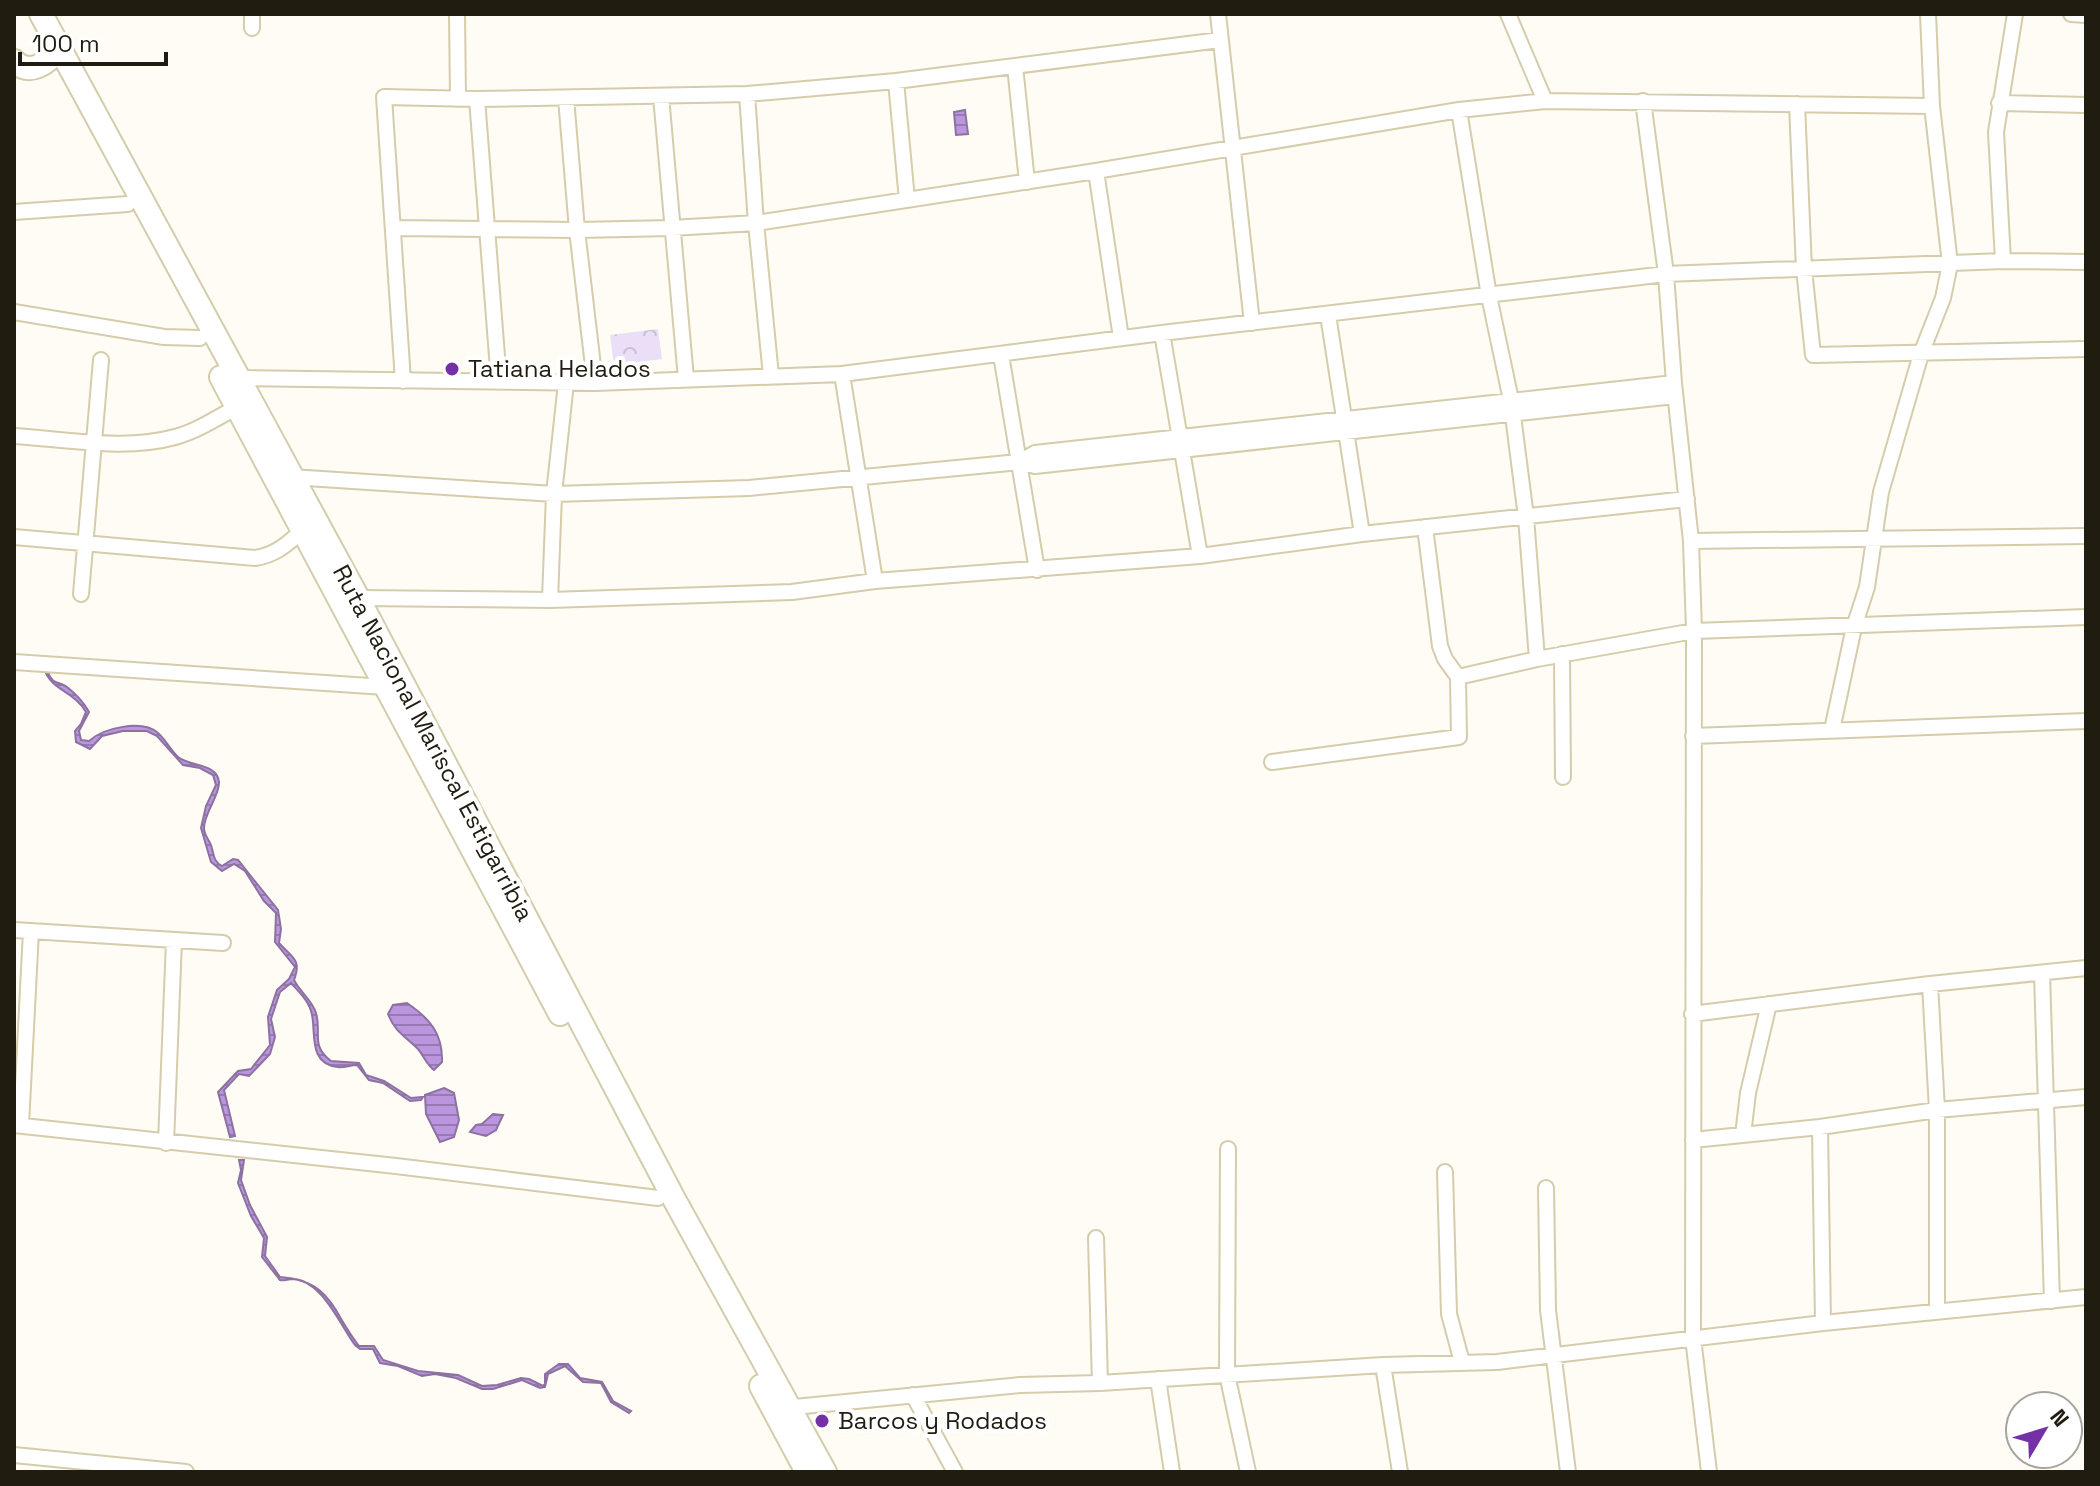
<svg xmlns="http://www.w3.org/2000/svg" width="2100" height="1486" font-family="'Space Grotesk',sans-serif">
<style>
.park{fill:url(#park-crowns)}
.water{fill:url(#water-rules);stroke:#8c71a1;stroke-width:2}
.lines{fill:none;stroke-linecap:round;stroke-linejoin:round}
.minor-casing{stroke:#d5ccab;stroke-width:18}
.highway-casing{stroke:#d5ccab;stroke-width:26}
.minor{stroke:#fff;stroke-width:14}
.highway{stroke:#fff;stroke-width:22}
.poi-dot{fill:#7431a5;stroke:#fff;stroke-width:3}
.labels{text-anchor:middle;stroke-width:8;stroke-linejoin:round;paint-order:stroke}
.poi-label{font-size:24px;fill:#201c10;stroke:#fff;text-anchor:start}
.street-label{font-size:24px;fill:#201c10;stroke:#fff}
</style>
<defs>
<pattern id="park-crowns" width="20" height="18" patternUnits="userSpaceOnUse" patternTransform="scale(2)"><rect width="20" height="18" fill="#ebdff8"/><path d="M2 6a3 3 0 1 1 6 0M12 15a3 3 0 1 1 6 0" fill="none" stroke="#c9bfd4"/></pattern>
<pattern id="water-rules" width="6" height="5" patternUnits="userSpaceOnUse" patternTransform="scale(2)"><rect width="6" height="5" fill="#bb96df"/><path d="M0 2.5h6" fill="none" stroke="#987ab3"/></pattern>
</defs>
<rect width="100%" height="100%" fill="#fefcf5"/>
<path class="park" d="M658 329 662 359 614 365 610 335Z"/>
<path class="water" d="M965 110 968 134 956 135 954 112Z
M45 671 48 672C52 685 59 681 67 687 76 694 84 703 89 712L79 731 81 740 89 741C103 728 142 719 158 733 166 740 171 751 178 757 190 767 217 763 219 782 220 795 204 813 204 828 204 835 209 840 211 845 214 855 213 861 222 866L233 859 238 860 278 910 281 929 279 943C292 958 302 959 294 980 300 992 312 1000 316 1013 322 1033 310 1045 331 1061L359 1063 366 1075 384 1081 411 1098 423 1097 421 1100 410 1101 383 1083 369 1080 357 1065C350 1065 344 1068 338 1067 308 1064 316 1033 312 1015 310 1002 299 992 291 983L280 992 271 1019 275 1037 270 1054 249 1076 239 1074 224 1090 235 1136 230 1137 218 1092 238 1071 251 1069 270 1045 268 1017 277 990 289 979 295 967 275 942 276 913 264 901 245 871 234 864 222 871 211 862 201 828 206 806 216 785 213 775 200 768 183 765 157 736 147 731H123L102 736 90 749 76 742 75 731 81 724 86 712C75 692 52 690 45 671Z
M407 1003C429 1018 443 1033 442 1062L434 1070C426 1064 424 1056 418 1049 405 1036 395 1032 388 1014L393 1005Z
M444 1088 454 1093 459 1120 454 1137 440 1142 426 1114 425 1095Z
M493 1114 503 1115 496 1130 486 1136 470 1132 476 1125 482 1124Z
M239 1160H244L241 1180 250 1205 267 1237 265 1256 280 1277C332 1281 331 1310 359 1346H374L383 1360 418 1371 458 1375 482 1386 497 1385 521 1378 529 1379 543 1386 545 1384V1374L559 1364H568L580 1378 602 1382 613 1401 631 1411 629 1413 611 1402 601 1383 583 1382 565 1366 548 1374 545 1387 540 1388 522 1380 493 1389H482L456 1378 435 1374 422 1376 398 1366 380 1363 373 1349H360L355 1345C340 1325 322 1280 293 1279 288 1279 284 1281 280 1280L262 1257 264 1238 251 1216 238 1183 241 1170Z"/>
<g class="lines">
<g class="minor-casing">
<path id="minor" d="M457 14 458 99
M1218 14 1252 323
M1508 14 1545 101
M2071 14 2086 15
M252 28V14
M1015 66 1027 182
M896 81 907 200
M747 94 756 223 771 376
M661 96 686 379
M566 98 577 230 595 383
M477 99 499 382
M1643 101 1666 274 1674 383 1691 541 1694 631 1693 1338 1709 1472
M1999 103 2086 105
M1797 104 1804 269 1813 355 2086 349
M1459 110 1489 296 1511 400 1526 517 1537 659
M1096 171 1121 338
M14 212 128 204
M394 228 577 230 672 228 756 223 1096 171 1459 110 1545 101 1932 106
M2003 261 1996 132 2015 14
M14 312 164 337 200 338
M1328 315 1362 534
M1162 333 1200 556
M1001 355 1037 570
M842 374 875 581
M238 378 595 383 842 374 1162 333 1666 274 2003 261 2086 262
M403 381 384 97 477 99 747 94 896 81 1220 40
M1674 383 1035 453 1019 462 1035 466 1675 396
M14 436C66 439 125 451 175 437 197 431 217 418 237 407
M291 477 554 494 749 488 1019 462
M14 537 255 558C276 555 287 544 303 530
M1691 541 2086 536
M81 594 101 360
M358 598 550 600 792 592 875 581 1200 556 1362 534 1687 499
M550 600 554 494 566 383
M1562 654 1563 777
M14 662 385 687
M1458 677 1537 659 1694 631 2086 617
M1832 730 1854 627 1867 587 1881 492 1921 354 1943 298 1950 264 1932 106 1928 14
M1693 736 2086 721
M1272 762 1459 737 1458 677 1445 659 1440 646 1425 527
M14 930 223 943
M2042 973 2052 1301
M1930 984 1937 1110V1312
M1692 1014 1930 984 2086 968
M14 1125 396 1166 658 1198
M21 1125 31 931
M1820 1127 1823 1323
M1743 1135 1748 1093 1769 1004
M1693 1140 1820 1127 1937 1110 2086 1097
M166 1143 174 940
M1228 1149 1227 1374 1248 1472
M1445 1172 1449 1314 1462 1362
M1546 1188 1548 1310 1568 1472
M1096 1238 1100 1383
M1383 1365 1400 1472
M1158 1379 1172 1472
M913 1395 955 1472
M784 1408 1020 1385 1100 1383 1383 1365 1497 1362 1823 1323 2086 1297
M14 1455 186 1472"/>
</g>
<g class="highway-casing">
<path id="highway" d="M41 14 358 598 674 1199 825 1472
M14 61C29 77 48 63 59 49
M221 377 560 1014
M761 1386 807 1472"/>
</g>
<use href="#minor" class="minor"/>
<use href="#highway" class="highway"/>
</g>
<g class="poi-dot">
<circle cx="452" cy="369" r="8"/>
<circle cx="822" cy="1421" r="8"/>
</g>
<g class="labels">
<g class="poi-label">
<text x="468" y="377">Tatiana Helados</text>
<text x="838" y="1429">Barcos y Rodados</text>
</g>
<g class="street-label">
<text transform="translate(433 743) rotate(62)" y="8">Ruta Nacional Mariscal Estigarribia</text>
</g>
</g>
<rect width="2100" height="1486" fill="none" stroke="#201c10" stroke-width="32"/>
<g transform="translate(2044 1430) rotate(52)"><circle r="38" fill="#ffffff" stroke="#a6a49f" stroke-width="2"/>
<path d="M0-6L14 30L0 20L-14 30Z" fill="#7431a5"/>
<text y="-12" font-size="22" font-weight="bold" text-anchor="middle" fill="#201c10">N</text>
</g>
<path d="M20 52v12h146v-12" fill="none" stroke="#201c10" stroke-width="4"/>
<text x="32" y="52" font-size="24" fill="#201c10" stroke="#ffffff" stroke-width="6" paint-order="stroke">100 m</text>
</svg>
